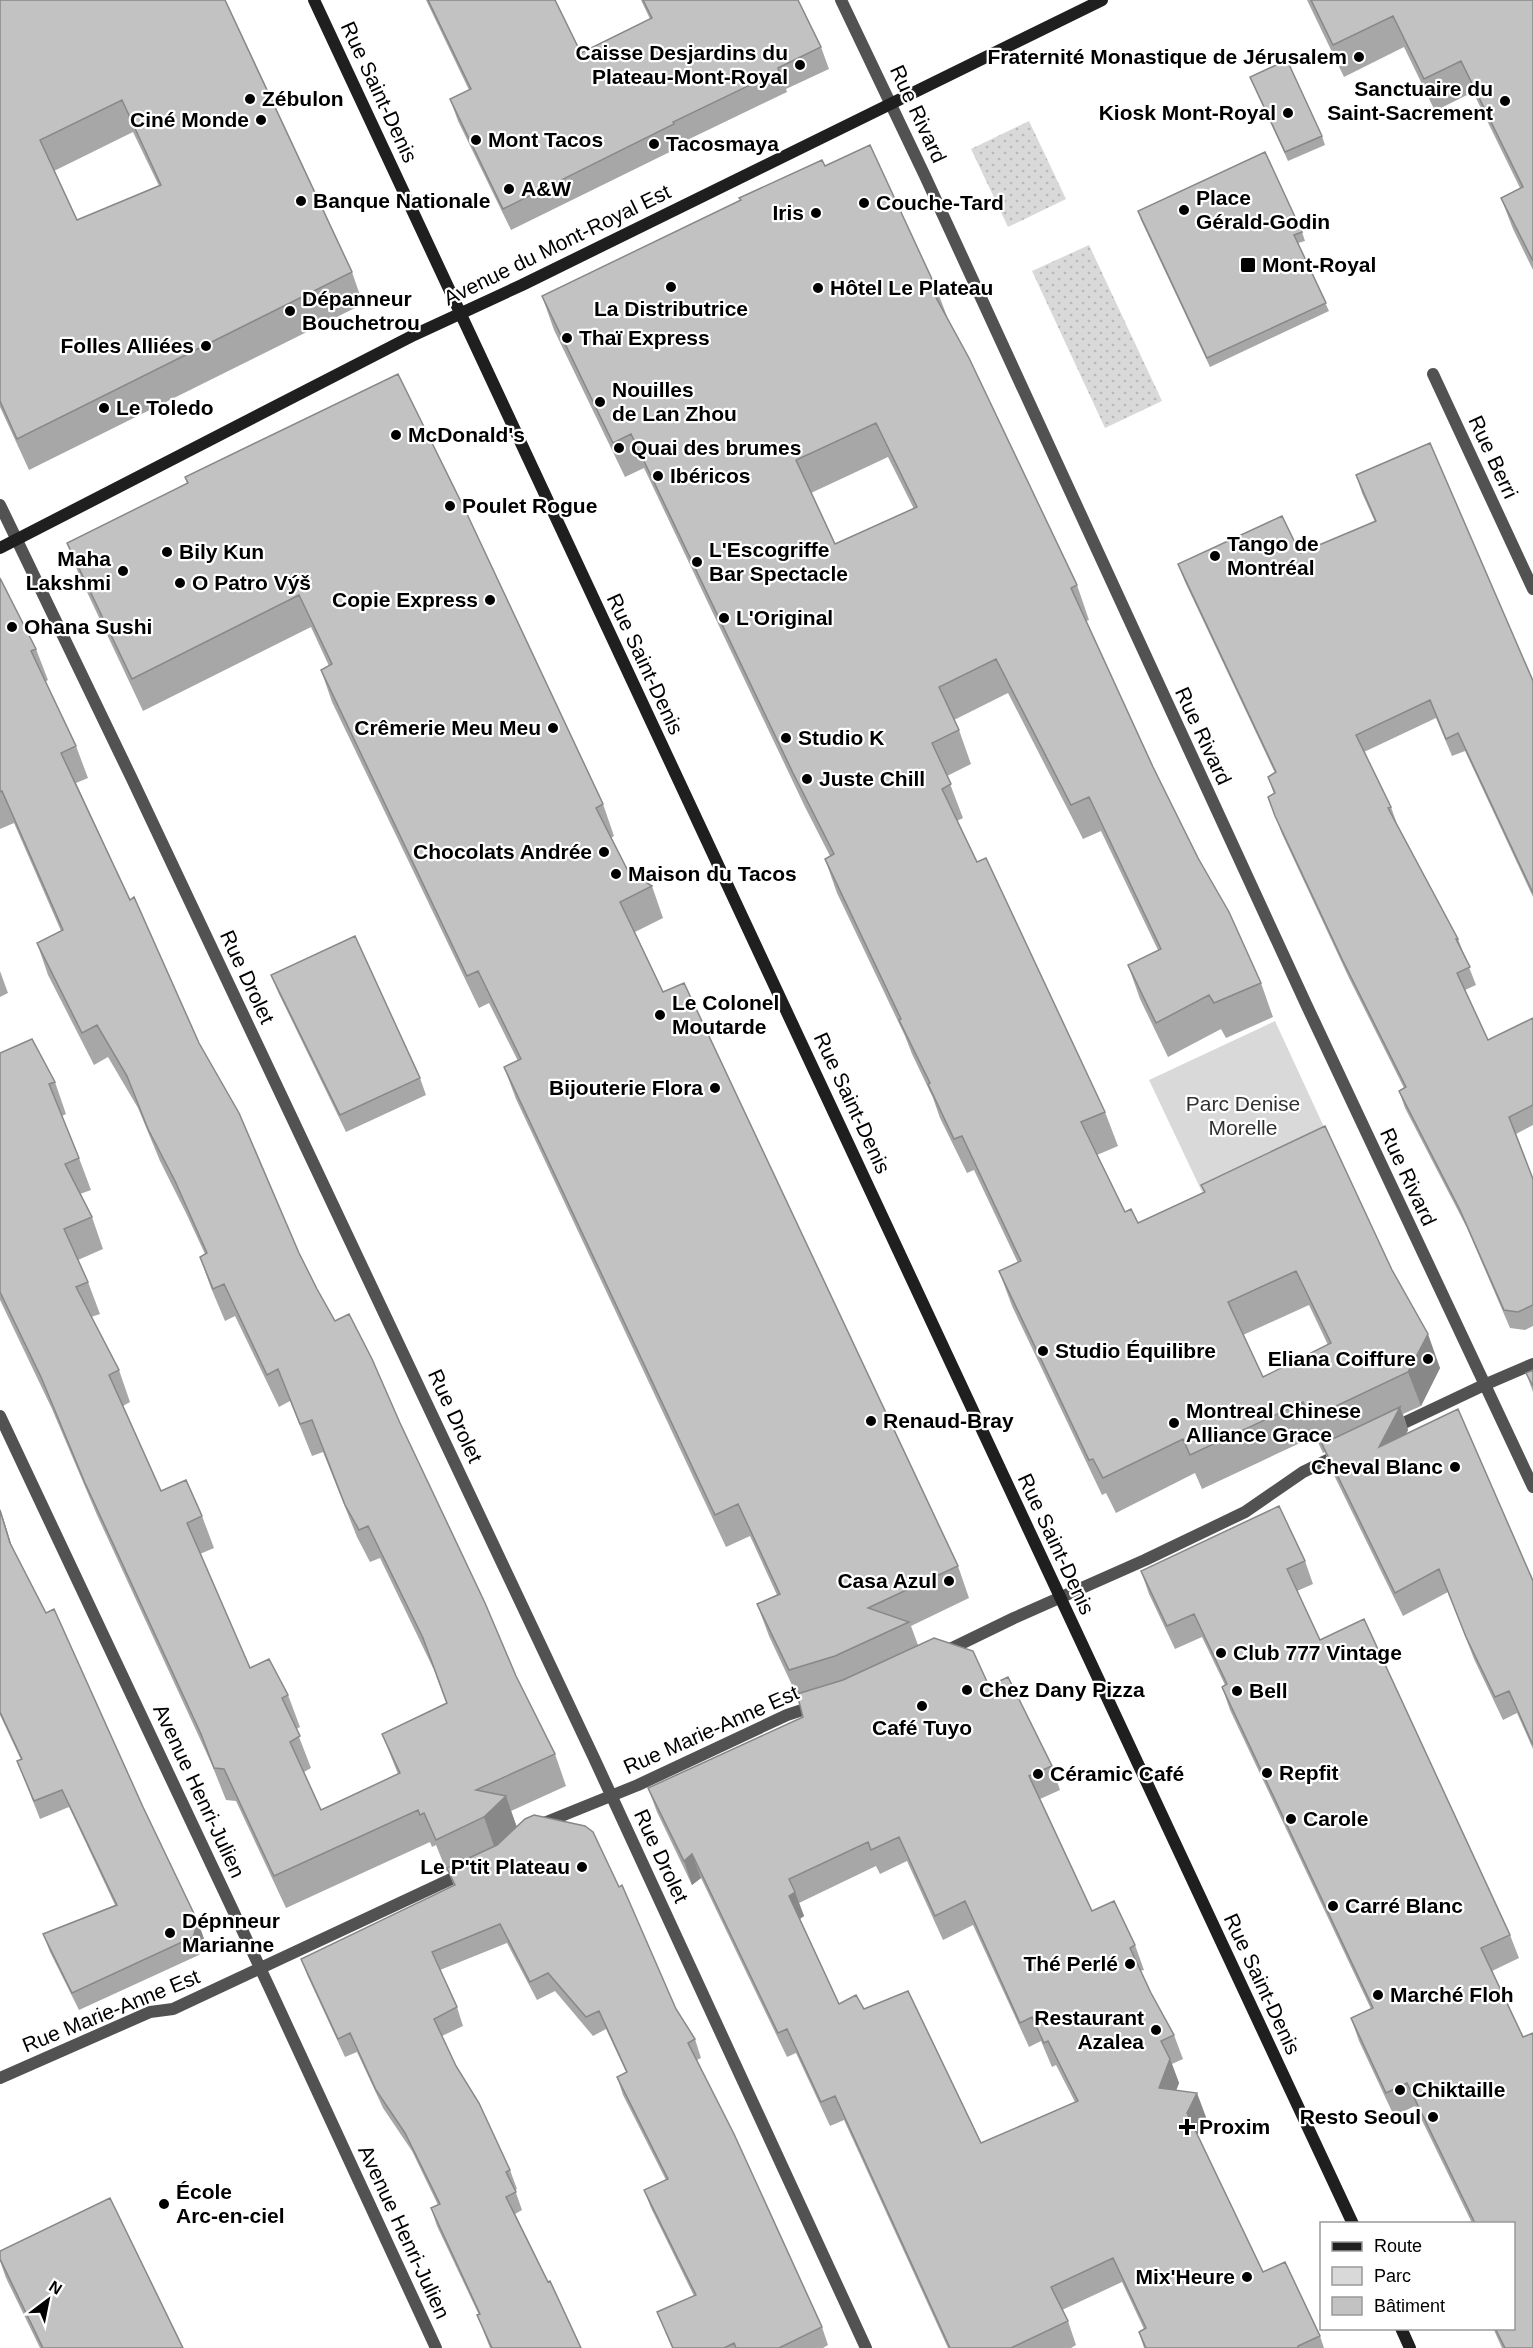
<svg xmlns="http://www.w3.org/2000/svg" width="1533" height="2348" font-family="Arial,sans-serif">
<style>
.grass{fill:url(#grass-dots)}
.park{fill:#d9d9d9}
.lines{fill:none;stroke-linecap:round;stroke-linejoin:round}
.street{stroke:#525252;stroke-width:12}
.secondary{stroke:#1f1f1f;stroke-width:12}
.wall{fill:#a7a7a7;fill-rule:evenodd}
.shaded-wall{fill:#888}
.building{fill:#c2c2c2;stroke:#888;stroke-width:1.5;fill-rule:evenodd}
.poi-dot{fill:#000;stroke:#fff;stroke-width:2}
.labels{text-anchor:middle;stroke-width:4.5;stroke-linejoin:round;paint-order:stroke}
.poi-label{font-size:21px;font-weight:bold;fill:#000;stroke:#fff;text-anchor:start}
.street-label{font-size:21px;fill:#000;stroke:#fff}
.park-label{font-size:21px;fill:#303030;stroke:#fff}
</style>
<defs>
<pattern id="grass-dots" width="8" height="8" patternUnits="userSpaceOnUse" patternTransform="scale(1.5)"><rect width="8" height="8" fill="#d9d9d9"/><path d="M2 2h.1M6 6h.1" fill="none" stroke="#b8b8b8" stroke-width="1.8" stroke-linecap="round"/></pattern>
</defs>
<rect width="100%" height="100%" fill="#fff"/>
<path class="grass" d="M1029 121 1066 199 1008 227 971 149Z
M1089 245 1162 401 1105 428 1032 271Z"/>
<path class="park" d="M1275 1021 1336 1153 1211 1211 1149 1080Z"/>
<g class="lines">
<path class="street" d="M841 0 925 176 1306 1004 1533 1487
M1433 374 1533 589
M0 505 132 779 594 1758 866 2348
M0 1416 270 1989 436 2348
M1391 1429 1484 1385 1533 1364
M944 1652 1014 1618 1145 1560 1245 1512 1303 1472 1340 1454
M539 1825 638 1785 787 1715 817 1705
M0 2078 150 2012 173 2009 464 1873"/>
<path class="secondary" d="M314 0 1353 2224
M0 548 414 335 522 285 1102 0
M1401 2328 1410 2348"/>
</g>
<path class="wall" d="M0 0 352 272 363 304 29 470 0 407ZM133 132 159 186 77 220 54 171Z
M426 0H555L581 53 650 19 641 0H798L821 47 829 69 786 89 787 92 681 143 682 146 511 230 458 121 450 99 469 90Z
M1307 0H1533V270L1513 229 1501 198 1520 188 1473 92 1435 111 1404 47 1344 77Z
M1250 77 1322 136 1325 145 1288 161Z
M825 166 937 290 948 319 1077 585 1089 620 1086 621 1153 767 1261 983 1273 1017 1226 1038 1221 1029 1168 1057 1140 999 1128 965 1158 950 1101 831 1083 839 1008 693 954 720 959 730 971 764 947 776 963 818 957 821 977 862 1105 1112 1118 1146 1097 1155 1125 1212 1138 1223 1204 1192 1201 1185 1392 1270 1440 1368 1421 1406 1403 1414 1408 1430 1406 1434 1533 1581V1749L1517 1713 1503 1720 1474 1659 1448 1592 1403 1616 1330 1467 1325 1452 1323 1453 1315 1436 1202 1489 1195 1473 1116 1513 1106 1493 1102 1495 1012 1306 999 1271 1018 1263 974 1170 967 1173 940 1118 933 1098 912 1054 905 1036 837 893 825 859 830 856 805 807 644 468 625 477 554 330 542 296ZM888 457 914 509 835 544 811 493ZM1309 1305 1328 1345 1263 1377 1243 1335Z
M1138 211 1302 232 1305 241 1298 243 1329 311 1210 367 1141 220Z
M1356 475 1533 681V897L1465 751 1452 756 1436 718 1364 752 1391 807 1397 824 1458 939 1476 985 1465 990 1488 1040 1533 1018V1125L1516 1134 1533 1179V1326L1525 1330 1510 1328 1467 1228 1405 1108 1399 1091 1404 1088 1349 978 1282 834 1268 797 1274 794 1268 777 1275 773 1185 582 1178 564 1300 553 1375 522 1362 493Z
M185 477 603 804 614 836 611 838 628 871 652 886 663 918 635 932 663 992 958 1566 969 1598 911 1626 918 1645 989 1686 1052 1766 1060 1790 1040 1799 1092 1911 1135 1945 1144 1970 1140 1971 1151 1993 1174 2035 1183 2059 1172 2064 1179 2083 1176 2090 1206 2117 1197 2134 1263 2272 1320 2336 1324 2348H1144L1139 2332 1144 2329 1122 2282 1062 2310 1068 2321 1076 2345 1071 2348H948L844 2120 830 2126 796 2053 787 2057 701 1878 692 1885 657 1812 648 1788 803 1717 799 1700 769 1636 757 1604 777 1595 750 1536 726 1547 516 1099 504 1067 518 1061 489 1003 479 1008 332 702 321 670 329 666 311 627 143 711 79 575 67 543 187 484ZM907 1861 943 1940 973 1925 1029 2047 1041 2041 1052 2067 1056 2065 1075 2102 981 2143 864 2009 839 2004 800 1919 804 1916 799 1903 876 1866 880 1874Z
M0 578 36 649 48 680 45 682 76 746 88 778 76 783 130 900 299 1253 317 1289 335 1321 400 1423 516 1676 555 1754 566 1786 511 1811 517 1827 676 2009 695 2039 701 2058 697 2060 822 2327 828 2345 823 2348H672L657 2312 694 2296 651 2208 644 2190 666 2180 623 2095 617 2077 626 2072 606 2029 593 2036 555 1991 537 2000 507 1943 440 1970 457 2007 463 2026 442 2036 456 2066 510 2170 517 2189 515 2190 522 2210 515 2214 581 2348H490L477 2315H479L437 2226 431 2208 438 2205 412 2151 383 2108 357 2052 345 2057 308 1977 301 1959 454 1886 448 1871 447 1872 436 1845 432 1847 430 1842 286 1908 236 1801 226 1800 212 1765 97 1515 52 1409 0 1300V1053L55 1082 66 1114 62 1116 79 1158 91 1190 80 1194 92 1217 103 1249 78 1260 88 1282 100 1314 91 1317 119 1370 130 1402 123 1406 161 1491 202 1516 214 1548 200 1554 250 1668 288 1695 300 1727 296 1729 311 1768 304 1772 321 1810 398 1774 382 1734 446 1703 434 1670 380 1558 370 1562 357 1537 323 1452 312 1456 290 1401 279 1407 235 1316 225 1321 211 1288 200 1257 205 1254 186 1213 160 1161 138 1108 108 1057 94 1065 48 975 37 943 61 931 14 823 0 829Z
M0 971 8 993 0 997Z
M271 975 420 1078 426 1095 346 1132 278 992Z
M1533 1370V1392L1526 1373Z
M0 1509 12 1547 143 1807 198 1922 204 1939 199 1955 79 2010 50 1952 43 1934 115 1905 69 1807 40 1819 17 1761 21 1760 0 1715Z
M1305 1561 1313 1584 1297 1591 1320 1640 1510 1935 1519 1958 1492 1971 1523 2037 1533 2348H1502L1493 2328H1514V2223H1472L1415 2106 1394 2116 1359 2041 1351 2018 1371 2009 1230 1710 1222 1687 1225 1685 1202 1637 1175 1649 1149 1594 1141 1571Z
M0 2251 183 2348H40L6 2278 0 2261Z"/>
<path class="shaded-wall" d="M1428 1334 1440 1368 1421 1406 1408 1372Z
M1400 1407 1408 1430 1388 1470 1379 1447Z
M0 1509 3 1518 16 1560 10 1543Z
M506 1796 517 1828 495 1849 484 1817Z
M692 1854 701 1878 692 1885 684 1861Z
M795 1892 804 1916 798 1920 789 1896Z
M198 1922 204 1939 199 1955 193 1937Z
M1170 2059 1179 2083 1168 2112 1159 2088Z
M1197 2093 1206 2117 1196 2137 1187 2113Z"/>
<path class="building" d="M0 0H225L352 272 17 439 0 401ZM122 100 161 185 77 220 40 140Z
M428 0H555L581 53 652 18 643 0H798L821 47 778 68 779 71 673 122 674 124 503 209 450 99 471 89Z
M1311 0H1533V261L1501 198 1523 187 1461 61 1424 79 1393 16 1333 45Z
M1287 60 1322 136 1285 152 1250 77Z
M870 145 937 290 933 292 969 358 1077 585 1071 588 1153 767 1198 858 1229 912 1261 983 1214 1003 1209 995 1156 1023 1128 965 1161 949 1089 797 1071 805 996 659 939 687 959 730 932 743 951 784 942 789 977 862 986 858 1105 1112 1081 1122 1125 1212 1131 1209 1138 1223 1205 1192 1201 1185 1325 1126 1392 1270 1428 1334 1408 1372 1311 1418 1303 1402 1190 1455 1183 1439 1103 1478 1093 1459 1089 1460 999 1271 1021 1261 962 1136 954 1139 928 1084 930 1083 899 1020 901 1019 825 859 834 854 793 773 631 434 613 443 542 296 741 200 739 198 822 160 825 166ZM876 423 917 507 835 544 796 460ZM1296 1271 1331 1343 1263 1377 1228 1302Z
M1265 152 1302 232 1294 235 1326 303 1207 358 1138 211Z
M398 374 467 514 603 804 596 808 628 871 652 886 620 902 642 948 663 992 684 983 958 1566 868 1608 909 1622 835 1656 789 1670 757 1604 780 1594 738 1504 715 1515 504 1067 521 1059 478 971 467 976 321 670 332 664 299 595 132 679 67 543 188 483 185 477Z
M1430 443 1533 681V893L1458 733 1446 739 1430 700 1356 735 1391 807 1388 808 1458 939H1456L1470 967 1457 973 1488 1040 1533 1018V1105L1509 1117 1533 1179V1305L1518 1312 1504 1310 1460 1210 1399 1091 1406 1087 1343 961 1275 816 1268 797 1275 793 1268 777 1276 772 1178 564 1282 516 1300 553 1376 521 1356 475Z
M0 578 36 649 31 651 76 746 61 753 130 900 134 897 199 1043 239 1113 299 1253 317 1289 335 1321 349 1314 372 1359 400 1423 485 1603 516 1676 555 1754 476 1790 506 1796 484 1817 436 1840 424 1813 420 1815 418 1810 274 1876 224 1769 214 1768 201 1734 85 1483 41 1377 0 1292V1053L32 1039 55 1082 49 1084 79 1158 65 1164 92 1217 64 1229 88 1282 76 1287 119 1370 109 1375 161 1491 186 1480 202 1516 187 1523 250 1668 269 1659 288 1695 282 1698 300 1736 290 1742 321 1810 400 1773 382 1734 447 1703 423 1638 368 1526 359 1530 345 1505 312 1420 300 1424 278 1369 267 1375 224 1284 213 1289 200 1257 207 1253 175 1181 148 1129 127 1076 97 1025 82 1033 37 943 63 930 2 791 0 792Z
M355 936 420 1078 340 1115 271 975Z
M1533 1370V1386L1526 1373Z
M1400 1407 1379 1447 1458 1409 1533 1581V1745L1509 1691 1495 1697 1466 1637 1439 1569 1395 1593 1322 1444Z
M1279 1506 1305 1561 1287 1569 1320 1640 1364 1619 1510 1935 1481 1948 1523 2037 1533 2033V2348H1505L1495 2328H1514V2223H1475L1407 2083 1386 2093 1351 2018 1373 2008 1222 1687 1227 1684 1194 1614 1167 1626 1141 1571Z
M0 1510 10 1543 46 1613 54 1609 143 1807 198 1922 193 1937 72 1993 43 1934 117 1905 62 1790 34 1801 17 1761 22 1759 0 1712Z
M934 1638 973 1651 989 1686 1008 1677 1052 1766 1029 1776 1092 1911 1114 1901 1135 1945 1130 1948 1151 1993 1174 2035 1161 2041 1170 2059 1159 2088 1197 2093 1187 2113 1263 2272 1285 2262 1320 2336 1298 2346V2348H1146L1139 2332 1146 2328 1113 2258 1051 2287 1068 2321 1011 2348H950L835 2096 821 2102 787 2029 778 2033 692 1854 684 1861 648 1788 803 1717 797 1694 843 1680ZM899 1837 935 1916 965 1901 1020 2023 1032 2017 1044 2043 1048 2041 1078 2101 981 2143 908 1991 864 2009 856 1995 839 2004 789 1896 795 1892 789 1879 868 1842 871 1850Z
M534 1815 585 1826 593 1832 619 1887 622 1885 676 2009 695 2039 688 2043 734 2134 822 2327 779 2348H736L734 2343 724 2348H673L657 2312 696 2295 644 2190 668 2179 617 2077 627 2072 599 2011 586 2017 548 1973 530 1982 500 1924 432 1952 457 2007 434 2019 456 2066 479 2103 510 2170 506 2172 516 2192 506 2197 548 2282 550 2281 581 2348H492L477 2315 480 2314 431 2208 440 2204 405 2133 376 2090 350 2033 338 2039 301 1959 455 1885 447 1868 497 1845 525 1819Z
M110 2198 183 2348H43L0 2259V2251Z"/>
<g class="poi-dot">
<circle cx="1359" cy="57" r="6"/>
<circle cx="800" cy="65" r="6"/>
<circle cx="250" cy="99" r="6"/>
<circle cx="1505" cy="101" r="6"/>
<circle cx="1288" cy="113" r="6"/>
<circle cx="261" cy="120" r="6"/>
<circle cx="476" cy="140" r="6"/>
<circle cx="654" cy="144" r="6"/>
<circle cx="509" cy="189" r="6"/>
<circle cx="301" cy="201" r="6"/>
<circle cx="864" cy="203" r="6"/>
<circle cx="1184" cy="210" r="6"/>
<circle cx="816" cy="213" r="6"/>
<rect x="1240" y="257" width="16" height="16" rx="3"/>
<circle cx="671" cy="287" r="6"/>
<circle cx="818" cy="288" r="6"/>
<circle cx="290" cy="311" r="6"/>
<circle cx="567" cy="338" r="6"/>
<circle cx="206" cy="346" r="6"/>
<circle cx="600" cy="402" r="6"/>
<circle cx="104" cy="408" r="6"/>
<circle cx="396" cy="435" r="6"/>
<circle cx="619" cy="448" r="6"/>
<circle cx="658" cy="476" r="6"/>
<circle cx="450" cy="506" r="6"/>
<circle cx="167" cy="552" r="6"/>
<circle cx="1215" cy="556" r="6"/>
<circle cx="697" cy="562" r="6"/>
<circle cx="123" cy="571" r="6"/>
<circle cx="180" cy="583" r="6"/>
<circle cx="490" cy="600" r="6"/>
<circle cx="724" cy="618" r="6"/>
<circle cx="12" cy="627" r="6"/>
<circle cx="553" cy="728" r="6"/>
<circle cx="786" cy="738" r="6"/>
<circle cx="807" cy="779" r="6"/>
<circle cx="604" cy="852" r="6"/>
<circle cx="616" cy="874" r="6"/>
<circle cx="660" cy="1015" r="6"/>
<circle cx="715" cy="1088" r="6"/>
<circle cx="1043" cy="1351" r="6"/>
<circle cx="1428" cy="1359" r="6"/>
<circle cx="871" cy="1421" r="6"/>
<circle cx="1174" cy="1423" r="6"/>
<circle cx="1455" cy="1467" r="6"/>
<circle cx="949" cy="1581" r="6"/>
<circle cx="1221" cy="1653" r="6"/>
<circle cx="967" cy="1690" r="6"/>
<circle cx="1237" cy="1691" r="6"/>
<circle cx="922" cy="1706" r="6"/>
<circle cx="1267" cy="1773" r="6"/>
<circle cx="1038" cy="1774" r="6"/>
<circle cx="1291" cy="1819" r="6"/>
<circle cx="582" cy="1867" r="6"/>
<circle cx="1333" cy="1906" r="6"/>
<circle cx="170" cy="1933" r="6"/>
<circle cx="1130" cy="1964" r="6"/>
<circle cx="1378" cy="1995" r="6"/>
<circle cx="1156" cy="2030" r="6"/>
<circle cx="1400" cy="2090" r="6"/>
<circle cx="1433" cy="2117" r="6"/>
<path d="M1184 2118h6v6h6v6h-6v6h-6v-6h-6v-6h6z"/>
<circle cx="164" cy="2204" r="6"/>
<circle cx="1247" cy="2277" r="6"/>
</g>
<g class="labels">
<g class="poi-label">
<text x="788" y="60" text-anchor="end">Caisse Desjardins du<tspan x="788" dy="24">Plateau-Mont-Royal</tspan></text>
<text x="1347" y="64" text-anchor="end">Fraternité Monastique de Jérusalem</text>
<text x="1493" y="96" text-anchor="end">Sanctuaire du<tspan x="1493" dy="24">Saint-Sacrement</tspan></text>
<text x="262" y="106">Zébulon</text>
<text x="1276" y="120" text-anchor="end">Kiosk Mont-Royal</text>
<text x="249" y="127" text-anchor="end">Ciné Monde</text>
<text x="488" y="147">Mont Tacos</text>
<text x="666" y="151">Tacosmaya</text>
<text x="521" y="196">A&amp;W</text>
<text x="1196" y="205">Place<tspan x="1196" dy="24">Gérald-Godin</tspan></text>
<text x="313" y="208">Banque Nationale</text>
<text x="876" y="210">Couche-Tard</text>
<text x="804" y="220" text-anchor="end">Iris</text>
<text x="1262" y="272">Mont-Royal</text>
<text x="830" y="295">Hôtel Le Plateau</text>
<text x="302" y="306">Dépanneur<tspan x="302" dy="24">Bouchetrou</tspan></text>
<text x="671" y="316" text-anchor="middle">La Distributrice</text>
<text x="579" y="345">Thaï Express</text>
<text x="194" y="353" text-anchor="end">Folles Alliées</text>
<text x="612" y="397">Nouilles<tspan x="612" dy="24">de Lan Zhou</tspan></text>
<text x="116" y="415">Le Toledo</text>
<text x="408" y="442">McDonald's</text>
<text x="631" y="455">Quai des brumes</text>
<text x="670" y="483">Ibéricos</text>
<text x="462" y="513">Poulet Rogue</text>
<text x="1227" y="551">Tango de<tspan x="1227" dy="24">Montréal</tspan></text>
<text x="709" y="557">L'Escogriffe<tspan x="709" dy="24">Bar Spectacle</tspan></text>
<text x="179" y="559">Bily Kun</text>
<text x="111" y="566" text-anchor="end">Maha<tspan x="111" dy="24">Lakshmi</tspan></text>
<text x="192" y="590">O Patro Výš</text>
<text x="478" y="607" text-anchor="end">Copie Express</text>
<text x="736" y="625">L'Original</text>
<text x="24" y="634">Ohana Sushi</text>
<text x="541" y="735" text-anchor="end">Crêmerie Meu Meu</text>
<text x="798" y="745">Studio K</text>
<text x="819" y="786">Juste Chill</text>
<text x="592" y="859" text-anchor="end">Chocolats Andrée</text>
<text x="628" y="881">Maison du Tacos</text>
<text x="672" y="1010">Le Colonel<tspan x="672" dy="24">Moutarde</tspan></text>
<text x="703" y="1095" text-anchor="end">Bijouterie Flora</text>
<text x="1055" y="1358">Studio Équilibre</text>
<text x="1416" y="1366" text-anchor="end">Eliana Coiffure</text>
<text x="1186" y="1418">Montreal Chinese<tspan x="1186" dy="24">Alliance Grace</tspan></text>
<text x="883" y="1428">Renaud-Bray</text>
<text x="1443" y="1474" text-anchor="end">Cheval Blanc</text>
<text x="937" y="1588" text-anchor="end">Casa Azul</text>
<text x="1233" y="1660">Club 777 Vintage</text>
<text x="979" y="1697">Chez Dany Pizza</text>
<text x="1249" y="1698">Bell</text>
<text x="922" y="1735" text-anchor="middle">Café Tuyo</text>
<text x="1279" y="1780">Repfit</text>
<text x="1050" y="1781">Céramic Café</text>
<text x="1303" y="1826">Carole</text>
<text x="570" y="1874" text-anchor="end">Le P'tit Plateau</text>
<text x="1345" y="1913">Carré Blanc</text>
<text x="182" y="1928">Dépnneur<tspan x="182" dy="24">Marianne</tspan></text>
<text x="1118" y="1971" text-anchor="end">Thé Perlé</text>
<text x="1390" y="2002">Marché Floh</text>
<text x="1144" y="2025" text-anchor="end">Restaurant<tspan x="1144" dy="24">Azalea</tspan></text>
<text x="1412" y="2097">Chiktaille</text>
<text x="1421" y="2124" text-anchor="end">Resto Seoul</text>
<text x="1199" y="2134">Proxim</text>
<text x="176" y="2199">École<tspan x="176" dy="24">Arc-en-ciel</tspan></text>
<text x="1235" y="2284" text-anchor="end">Mix'Heure</text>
</g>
<g class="street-label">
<text transform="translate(379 92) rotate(65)" y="7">Rue Saint-Denis</text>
<text transform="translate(918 114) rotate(65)" y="7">Rue Rivard</text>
<text transform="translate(557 245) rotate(-26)" y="7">Avenue du Mont-Royal Est</text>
<text transform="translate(1493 457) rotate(65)" y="7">Rue Berri</text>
<text transform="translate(645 664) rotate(65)" y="7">Rue Saint-Denis</text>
<text transform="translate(1203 736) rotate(65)" y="7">Rue Rivard</text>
<text transform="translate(247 977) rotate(65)" y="7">Rue Drolet</text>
<text transform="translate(852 1103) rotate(65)" y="7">Rue Saint-Denis</text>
<text transform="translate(1408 1177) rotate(65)" y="7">Rue Rivard</text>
<text transform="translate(455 1416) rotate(65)" y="7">Rue Drolet</text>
<text transform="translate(1056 1544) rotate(65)" y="7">Rue Saint-Denis</text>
<text transform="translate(711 1730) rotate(-24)" y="7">Rue Marie-Anne Est</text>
<text transform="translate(199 1791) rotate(65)" y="7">Avenue Henri-Julien</text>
<text transform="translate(661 1856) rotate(65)" y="7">Rue Drolet</text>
<text transform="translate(1262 1984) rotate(65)" y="7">Rue Saint-Denis</text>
<text transform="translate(111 2011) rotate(-22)" y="7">Rue Marie-Anne Est</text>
<text transform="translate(404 2232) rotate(65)" y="7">Avenue Henri-Julien</text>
</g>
<g class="park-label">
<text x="1243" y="1111">Parc Denise<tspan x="1243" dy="24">Morelle</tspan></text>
</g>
</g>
<rect x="1320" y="2222" width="195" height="108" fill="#ffffff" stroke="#999999" stroke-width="1.5"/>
<rect x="1332" y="2242" width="30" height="9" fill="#1f1f1f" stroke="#999999" stroke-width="1.5"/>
<text x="1374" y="2252" font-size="18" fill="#000000">Route</text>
<rect x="1332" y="2267" width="30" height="18" fill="#d9d9d9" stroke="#999999" stroke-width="1.5"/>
<text x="1374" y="2282" font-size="18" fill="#000000">Parc</text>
<rect x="1332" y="2297" width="30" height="18" fill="#c2c2c2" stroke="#999999" stroke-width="1.5"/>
<text x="1374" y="2312" font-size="18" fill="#000000">Bâtiment</text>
<g transform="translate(48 2300) rotate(32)" stroke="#ffffff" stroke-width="4.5" paint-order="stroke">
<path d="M0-4.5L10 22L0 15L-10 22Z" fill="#000000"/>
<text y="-9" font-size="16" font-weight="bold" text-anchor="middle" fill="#000000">N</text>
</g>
</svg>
